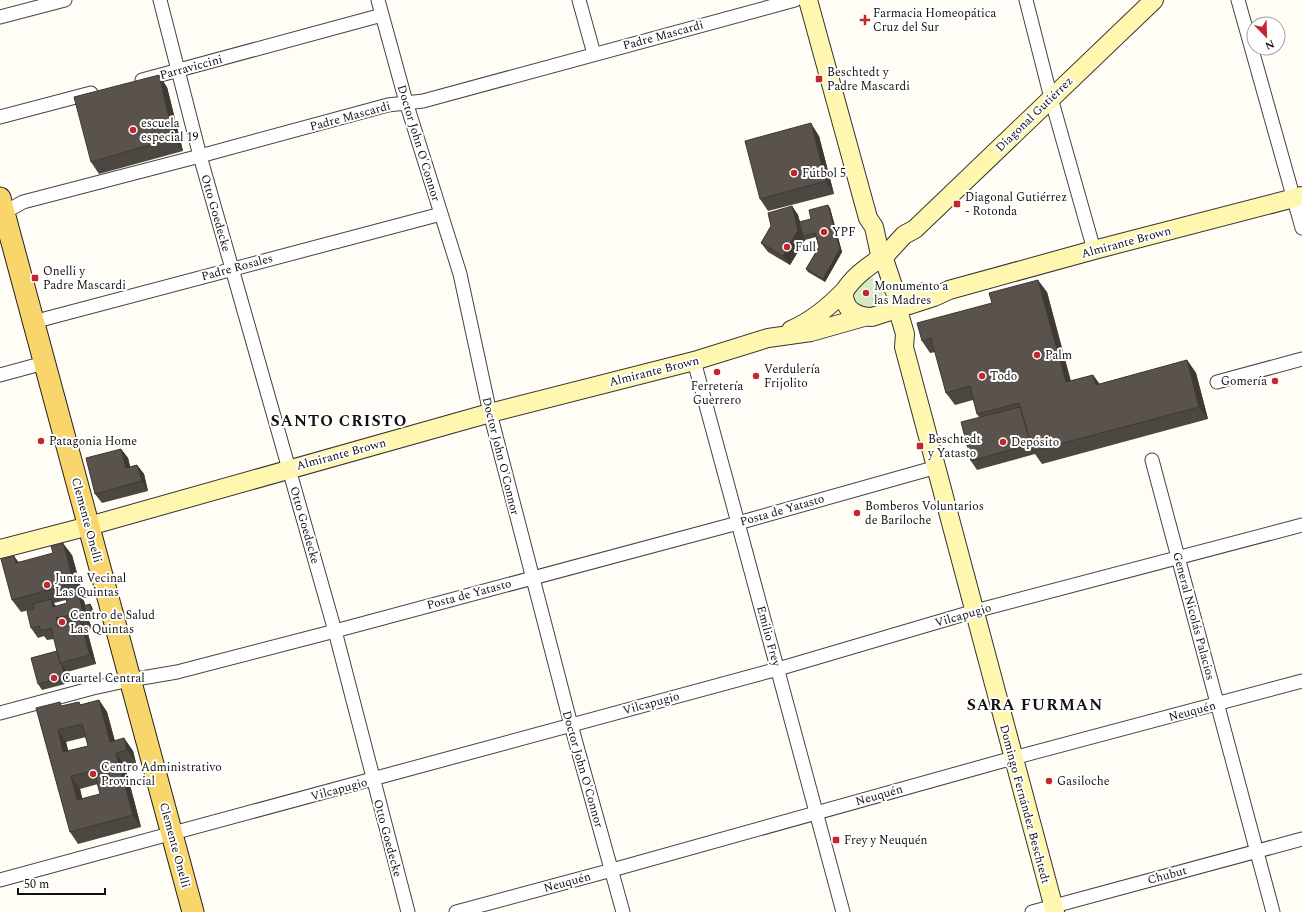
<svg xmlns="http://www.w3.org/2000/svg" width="1302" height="912" font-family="Spectral,serif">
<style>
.green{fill:#d5ebbd}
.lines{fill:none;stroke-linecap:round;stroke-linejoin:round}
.street-casing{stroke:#444;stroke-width:15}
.secondary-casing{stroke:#333;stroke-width:20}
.primary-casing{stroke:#222;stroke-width:23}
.street{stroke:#fff;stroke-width:13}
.secondary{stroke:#fff6b0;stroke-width:18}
.primary{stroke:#f9d66b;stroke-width:21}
.wall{fill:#4d4742;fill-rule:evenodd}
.shaded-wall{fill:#3f3936}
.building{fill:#5a524d;stroke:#3f3936;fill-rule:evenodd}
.poi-dot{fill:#c4262e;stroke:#fff;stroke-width:1.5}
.labels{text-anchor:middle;stroke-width:4;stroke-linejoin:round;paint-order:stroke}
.poi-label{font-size:12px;fill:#111;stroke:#fff;text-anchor:start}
.street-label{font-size:12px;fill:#111;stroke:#fff}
.district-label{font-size:16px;font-weight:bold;letter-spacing:1px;fill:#111;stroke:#fff}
</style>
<rect width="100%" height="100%" fill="#fffdf5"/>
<path class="green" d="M869 277C889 283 887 301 871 310L853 304 851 289Z"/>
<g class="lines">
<g class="street-casing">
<path id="street" d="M160 0 200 156 335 631 408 912
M378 0 406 102 460 274 490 413 571 725 623 912
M579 0 594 54
M1026 0 1051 98 1094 250
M1238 0 1302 228
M0 17 65 0
M142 80 382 15
M0 117 91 93
M0 215 23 202 200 156 388 105 423 101 795 0
M33 322 441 214
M694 361 738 523 843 912
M0 375 44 363
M1217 382 1302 359
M1152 460 1273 912
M0 713 93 688 130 680 177 672 335 631 738 523 937 467
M0 880 778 669 975 611 1302 525
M456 912 612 870 1013 758 1302 681
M1032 912 1302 839"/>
</g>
<g class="secondary-casing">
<path id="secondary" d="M808 0 868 218 874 227 881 259
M1154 0 915 229 904 235 882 259H879C866 268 852 278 844 292 843 310 857 317 872 317L934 297 949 290 1094 250 1302 196
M882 259 885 262 898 301
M894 290 906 295 923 292
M898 310 905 334 904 347 1055 912
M791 330C812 321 831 305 846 289
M0 549 89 526 490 413 694 361 768 338 811 332 864 317"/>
</g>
<g class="primary-casing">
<path id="primary" d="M0 198 193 912"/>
</g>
<use href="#street" class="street"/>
<use href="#secondary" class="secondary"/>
<use href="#primary" class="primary"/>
</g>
<path class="wall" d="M167 87 183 151 99 174 91 162Z
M819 136 834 194 768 211 760 199Z
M792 206 798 215 800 222 811 219 830 208 842 252 825 282 808 272 806 269 819 247 816 237 805 240 790 265 768 252 761 243 771 226Z
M1047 292 1071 381 1093 375 1099 384 1187 360 1196 373 1208 419 1042 464 1035 454 977 470 971 461 979 417 977 414 973 400 955 405 946 393 935 352 930 353 922 341Z
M121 449 128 458 130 467 137 465 144 474 148 491 102 503 95 494Z
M72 555 83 595 81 596 84 601 85 605 90 604 92 607 95 619 89 621 92 628 87 630 96 664 67 672 69 683 42 690 38 684 57 651 54 639 47 640 44 636 38 638 31 628 34 609 21 612 12 600 14 556 18 562ZM66 600 67 603 56 606 54 603Z
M99 700 107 712 115 741 124 738 133 751 136 763 125 766 141 827 78 844 70 832 36 708 63 706 79 702 81 705ZM86 737 88 746 68 751 66 742ZM98 784 100 794 82 799 80 789Z"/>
<path class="shaded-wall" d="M159 75 167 87 183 151 174 138Z
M811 123 819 136 834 194 826 181Z
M828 205 830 208 842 252 825 282 823 279Z
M792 206 798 215 804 236H803L805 240 790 265 783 256Z
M1038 280 1047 292 1074 395 1066 382Z
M1187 360 1196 373 1208 419 1199 407Z
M1093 375 1102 387 1096 385Z
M121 449 128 458 133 477 126 468Z
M137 465 144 474 148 491 142 481Z
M63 543 72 555 83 595 74 583Z
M14 556 23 568 16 563Z
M78 592 84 601 89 617H87L89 621 92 628 85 619Z
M51 599 57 609 53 607Z
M90 604 92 607 95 619 93 616Z
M56 618 63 628 58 626Z
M80 620 87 630 96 664 90 655Z
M62 665 67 672 69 683 65 677Z
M99 700 107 712 118 753 110 742Z
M58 730 66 742 72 765 63 752Z
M124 738 133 751 136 763 127 750Z
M116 753 125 766 141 827 133 815Z
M71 776 80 789 86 813 77 800Z"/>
<path class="building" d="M159 75 174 138 91 162 74 97Z
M811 123 826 181 760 199 745 141Z
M828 205 840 249 823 279 806 269 819 247 815 233 803 236 799 222 811 219 809 210Z
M792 206 798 230 783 256 761 243 771 226 768 213Z
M1038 280 1066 382 1093 375 1096 385 1187 360 1199 407 1033 451 1019 403 977 414 970 386 946 393 931 338 922 341 917 323 992 303 989 293Z
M1020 407 1031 444 971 461 961 422Z
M121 449 126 468 137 465 142 481 95 494 86 458Z
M63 543 74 583 12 600 1 559 14 556 16 563 53 553 51 546Z
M78 592 85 619 80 620 90 655 60 663 51 628 41 631 39 626 31 628 27 611 34 609 33 604 51 599 53 607 67 603 65 596ZM70 615 72 622 58 626 56 618Z
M90 604 93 616 87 617 84 606Z
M57 651 60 663 62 665 65 677 38 684 31 658Z
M99 700 110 742 124 738 127 750 116 753 133 815 70 832 36 708 60 702 61 706 79 702 80 705ZM82 724 88 746 63 752 58 730ZM94 771 100 794 77 800 71 776Z"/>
<g class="poi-dot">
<path d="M863 14h4v4h4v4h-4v4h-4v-4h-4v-4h4z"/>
<rect x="815" y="75" width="8" height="8" rx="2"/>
<circle cx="133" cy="130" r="4"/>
<circle cx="794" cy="173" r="4"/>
<rect x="953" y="200" width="8" height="8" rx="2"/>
<circle cx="824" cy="232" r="4"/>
<circle cx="787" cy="247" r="4"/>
<rect x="31" y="274" width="8" height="8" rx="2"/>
<circle cx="866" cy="293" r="4"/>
<circle cx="1037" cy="355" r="4"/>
<circle cx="717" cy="372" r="4"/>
<circle cx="756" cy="376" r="4"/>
<circle cx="982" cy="376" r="4"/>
<circle cx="1275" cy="381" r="4"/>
<circle cx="41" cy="441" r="4"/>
<circle cx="1003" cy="442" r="4"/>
<rect x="916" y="442" width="8" height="8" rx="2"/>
<circle cx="857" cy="513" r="4"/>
<circle cx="47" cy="585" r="4"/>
<circle cx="62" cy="622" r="4"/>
<circle cx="54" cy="678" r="4"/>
<circle cx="93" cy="774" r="4"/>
<circle cx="1049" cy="781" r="4"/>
<rect x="832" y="836" width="8" height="8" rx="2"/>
</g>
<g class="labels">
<g class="poi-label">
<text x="873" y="17">Farmacia Homeopática<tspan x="873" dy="14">Cruz del Sur</tspan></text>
<text x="827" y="76">Beschtedt y<tspan x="827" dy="14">Padre Mascardi</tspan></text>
<text x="141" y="127">escuela<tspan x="141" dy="14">especial 19</tspan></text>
<text x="802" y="177">Fútbol 5</text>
<text x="965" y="201">Diagonal Gutiérrez<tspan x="965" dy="14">- Rotonda</tspan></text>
<text x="832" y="236">YPF</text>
<text x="795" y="251">Full</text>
<text x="43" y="275">Onelli y<tspan x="43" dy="14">Padre Mascardi</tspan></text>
<text x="874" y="290">Monumento a<tspan x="874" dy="14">las Madres</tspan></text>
<text x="1045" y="359">Palm</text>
<text x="764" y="373">Verdulería<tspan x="764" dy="14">Frijolito</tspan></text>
<text x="990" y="380">Todo</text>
<text x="1267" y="385" text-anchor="end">Gomería</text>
<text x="717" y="390" text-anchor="middle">Ferretería<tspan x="717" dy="14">Guerrero</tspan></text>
<text x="928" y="443">Beschtedt<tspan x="928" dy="14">y Yatasto</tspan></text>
<text x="49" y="445">Patagonia Home</text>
<text x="1011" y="446">Depósito</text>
<text x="865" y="510">Bomberos Voluntarios<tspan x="865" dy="14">de Bariloche</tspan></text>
<text x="55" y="582">Junta Vecinal<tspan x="55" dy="14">Las Quintas</tspan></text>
<text x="70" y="619">Centro de Salud<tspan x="70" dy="14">Las Quintas</tspan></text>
<text x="62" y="682">Cuartel Central</text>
<text x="101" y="771">Centro Administrativo<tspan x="101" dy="14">Provincial</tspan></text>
<text x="1057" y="785">Gasiloche</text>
<text x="844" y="844">Frey y Neuquén</text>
</g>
<g class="street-label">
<text transform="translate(663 35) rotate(-15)" y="4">Padre Mascardi</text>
<text transform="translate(191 67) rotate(-15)" y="4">Parraviccini</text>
<text transform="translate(1034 114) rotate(-44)" y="4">Diagonal Gutiérrez</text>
<text transform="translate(350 116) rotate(-15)" y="4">Padre Mascardi</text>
<text transform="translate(419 143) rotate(73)" y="4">Doctor John O'Connor</text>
<text transform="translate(216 213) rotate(74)" y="4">Otto Goedecke</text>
<text transform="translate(1126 242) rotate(-15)" y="4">Almirante Brown</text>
<text transform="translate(237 267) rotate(-15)" y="4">Padre Rosales</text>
<text transform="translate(654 371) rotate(-14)" y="4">Almirante Brown</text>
<text transform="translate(341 454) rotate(-15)" y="4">Almirante Brown</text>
<text transform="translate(501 456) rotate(76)" y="4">Doctor John O'Connor</text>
<text transform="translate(782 510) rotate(-16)" y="4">Posta de Yatasto</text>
<text transform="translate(87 520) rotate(75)" y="4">Clemente Onelli</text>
<text transform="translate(305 525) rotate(74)" y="4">Otto Goedecke</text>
<text transform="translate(469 594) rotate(-15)" y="4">Posta de Yatasto</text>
<text transform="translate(963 615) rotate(-16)" y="4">Vilcapugio</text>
<text transform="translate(1194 616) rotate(75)" y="4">General Nicolás Palacios</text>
<text transform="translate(769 636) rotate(75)" y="4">Emilio Frey</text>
<text transform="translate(651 703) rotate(-15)" y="4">Vilcapugio</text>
<text transform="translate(1192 711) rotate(-15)" y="4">Neuquén</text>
<text transform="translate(583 769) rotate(74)" y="4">Doctor John O'Connor</text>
<text transform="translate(339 789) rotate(-15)" y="4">Vilcapugio</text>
<text transform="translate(879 795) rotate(-16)" y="4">Neuquén</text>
<text transform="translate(1025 804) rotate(75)" y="4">Domingo Fernández Beschtedt</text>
<text transform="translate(388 838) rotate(75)" y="4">Otto Goedecke</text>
<text transform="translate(175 845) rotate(75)" y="4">Clemente Onelli</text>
<text transform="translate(1167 875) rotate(-15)" y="4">Chubut</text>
<text transform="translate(567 882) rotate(-15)" y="4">Neuquén</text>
</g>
<g class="district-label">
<text x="339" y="426">SANTO CRISTO</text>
<text x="1035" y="710">SARA FURMAN</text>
</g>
</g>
<g transform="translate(1266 36) rotate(157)"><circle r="19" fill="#ffffff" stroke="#a0a0a0"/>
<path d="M0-3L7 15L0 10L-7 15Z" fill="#c4262e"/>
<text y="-6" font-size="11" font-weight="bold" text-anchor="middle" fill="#111111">N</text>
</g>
<path d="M18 888v6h87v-6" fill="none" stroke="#111111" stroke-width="2"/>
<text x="24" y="888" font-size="12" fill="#111111" stroke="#ffffff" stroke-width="3" paint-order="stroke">50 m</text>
</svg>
